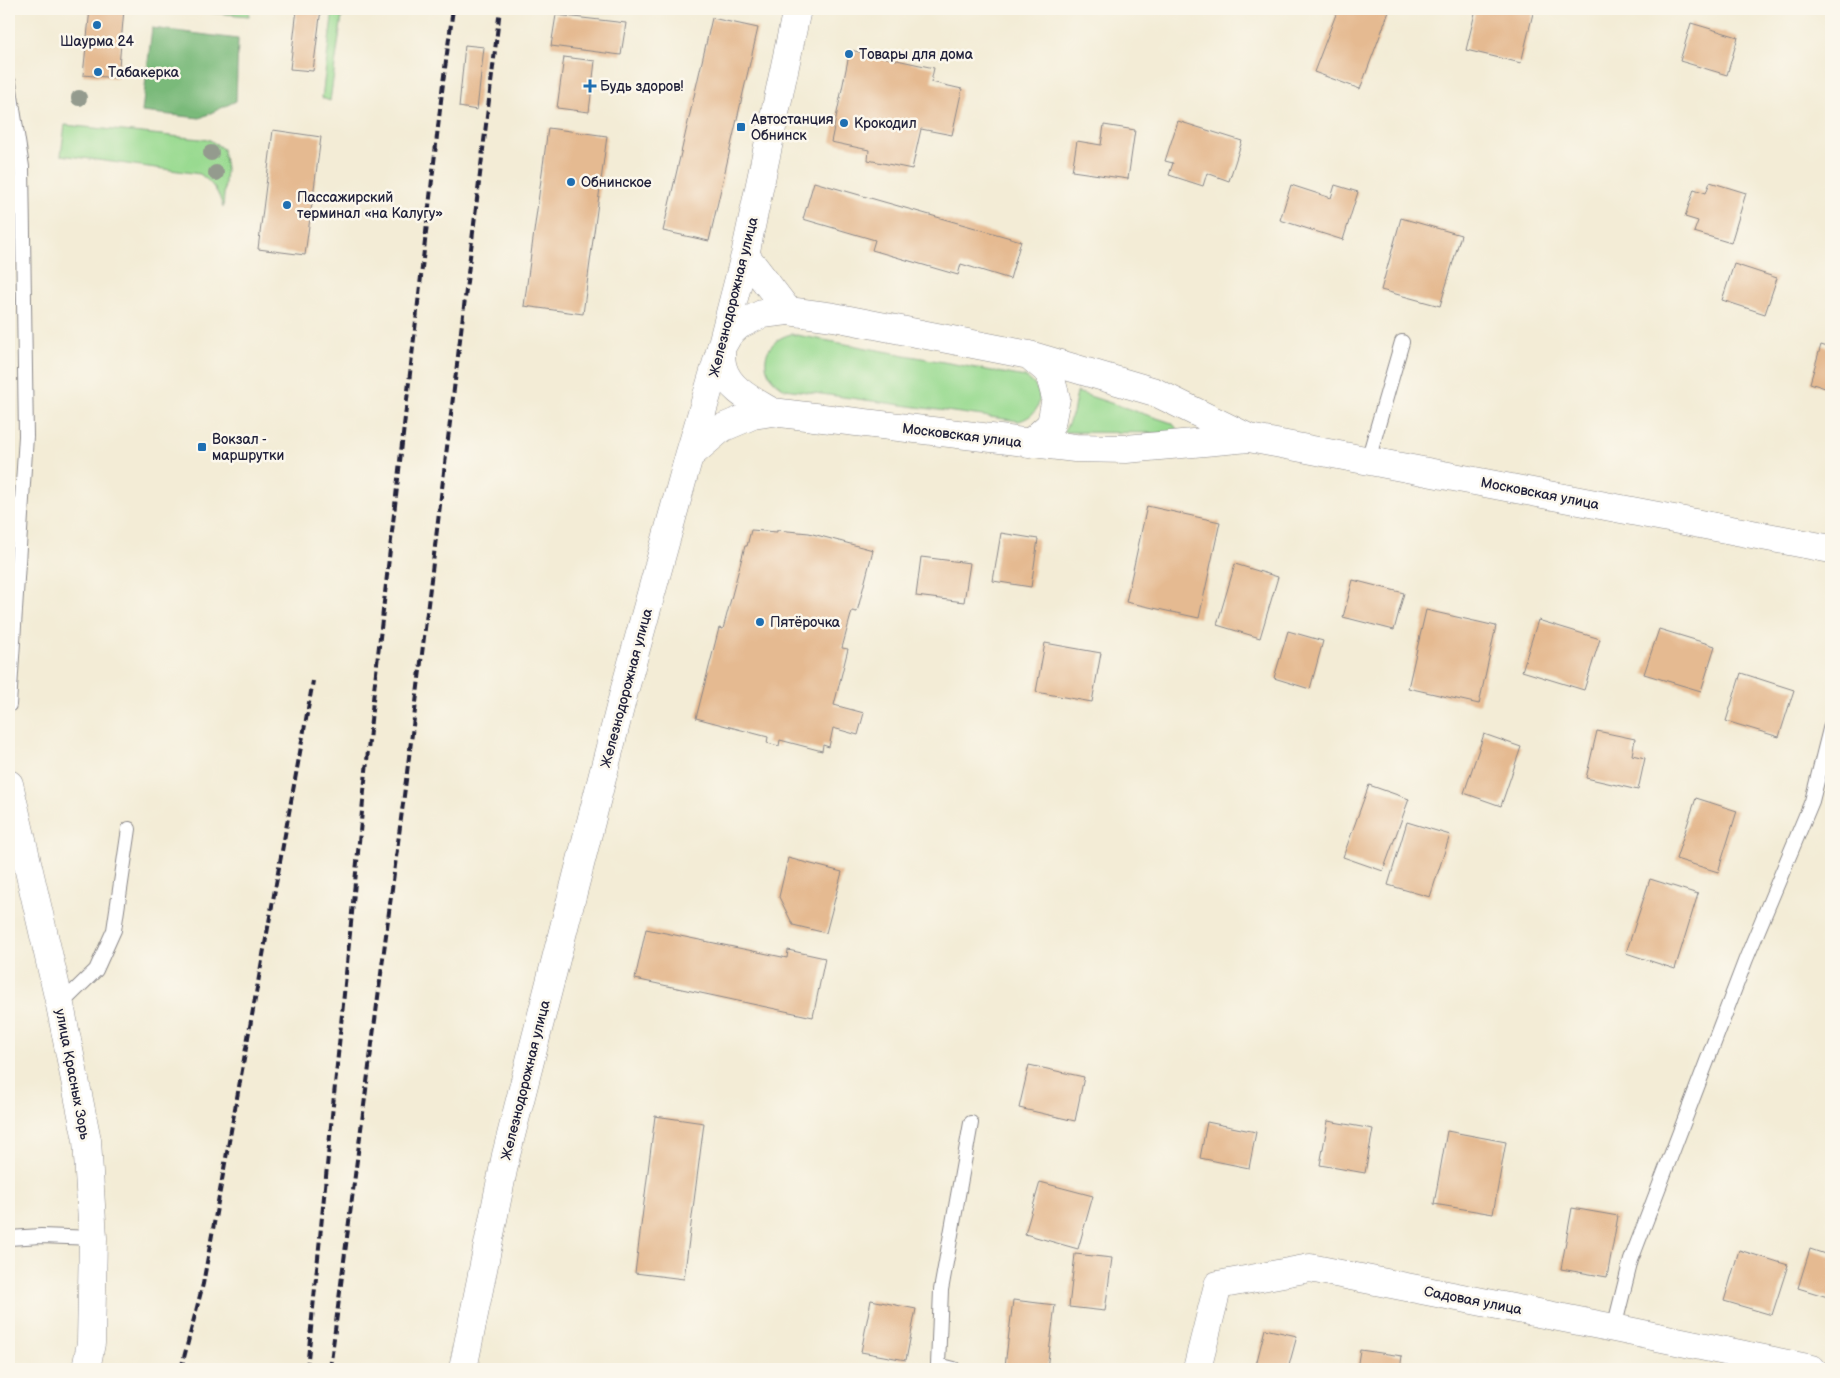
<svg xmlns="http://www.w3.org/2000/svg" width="1840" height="1378" font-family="'Balsamiq Sans',sans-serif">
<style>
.green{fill:#99da90;stroke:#5e7e66}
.forest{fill:#7aba7a;stroke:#4e6e5a}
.building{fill:#e5ba91}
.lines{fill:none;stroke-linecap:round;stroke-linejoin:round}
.service-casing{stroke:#8a8788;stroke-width:16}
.minor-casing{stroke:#8a8788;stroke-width:29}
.tertiary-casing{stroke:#8a8788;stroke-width:29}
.primary-casing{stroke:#8a8788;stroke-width:29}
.service{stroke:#fff;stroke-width:14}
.minor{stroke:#fff;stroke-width:28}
.tertiary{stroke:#fff;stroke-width:28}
.primary{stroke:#fff;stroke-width:28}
.rail{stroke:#22223b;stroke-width:4;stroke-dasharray:8 4;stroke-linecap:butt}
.tree{fill:#949b8e}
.poi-dot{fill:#1f6fb2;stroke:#fbf7ec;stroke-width:2}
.labels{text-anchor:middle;stroke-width:5;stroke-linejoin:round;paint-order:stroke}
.poi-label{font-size:14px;fill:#22223b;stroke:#fbf7ec;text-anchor:start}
.street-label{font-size:14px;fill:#22223b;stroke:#fbf7ec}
</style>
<rect width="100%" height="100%" fill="#fbf7ec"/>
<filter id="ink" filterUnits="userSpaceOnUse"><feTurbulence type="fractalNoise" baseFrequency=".02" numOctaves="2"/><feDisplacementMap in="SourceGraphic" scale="10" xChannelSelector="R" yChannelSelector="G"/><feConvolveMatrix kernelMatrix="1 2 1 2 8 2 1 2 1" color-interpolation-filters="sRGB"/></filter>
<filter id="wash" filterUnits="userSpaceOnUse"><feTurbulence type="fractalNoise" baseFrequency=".0096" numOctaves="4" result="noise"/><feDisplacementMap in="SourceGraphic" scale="20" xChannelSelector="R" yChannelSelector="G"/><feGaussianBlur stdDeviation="1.12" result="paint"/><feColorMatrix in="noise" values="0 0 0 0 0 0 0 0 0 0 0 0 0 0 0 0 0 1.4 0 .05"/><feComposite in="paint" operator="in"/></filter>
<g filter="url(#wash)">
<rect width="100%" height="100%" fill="#f3ecd6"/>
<path class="green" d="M172 9H249V16Z
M333 9H343L330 101 322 98Z
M65 125 210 140 223 149 226 169 223 208C219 192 213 184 200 174L61 155Z
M791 334 1025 377C1046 389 1044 414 1019 421L785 389C757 374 760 342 791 334Z
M1077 392 1172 423 1178 430 1170 433 1064 432 1073 413Z"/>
<path class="forest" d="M152 28 238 39 236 101 200 118 142 112Z"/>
<g id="blocks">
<path class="building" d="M90 9H124L118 78 83 75Z
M297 9H321L313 71 290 69Z
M1338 9H1390L1360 89 1314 72Z
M1476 9H1534L1521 63 1466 50Z
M556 15 626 23 621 55 551 46Z
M712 18 758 28 709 241 663 231Z
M1691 23 1738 37 1727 75 1680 61Z
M465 45 484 47 477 110 459 107Z
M850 50 934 68 931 82 962 89 952 135 921 129 912 169 868 160 869 150 831 142Z
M564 57 595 61 589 112 557 108Z
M1178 121 1242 141 1229 181 1207 173 1203 186 1169 175 1173 163 1165 161Z
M1104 125 1135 130 1128 179 1072 171 1077 141 1101 145Z
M548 128 607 136 583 314 524 306Z
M273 130 321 137 305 255 258 249Z
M814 182 1021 241 1010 279 961 264 958 275 872 250 875 240 803 219Z
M1710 182 1746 193 1731 243 1694 232 1698 221 1685 217 1694 189 1706 193Z
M1291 185 1331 198 1335 185 1358 192 1343 240 1280 220Z
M1401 218 1461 235 1440 306 1381 290Z
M1734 264 1777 278 1765 314 1722 300Z
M1821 345 1831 348V390L1810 383Z
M1147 506 1220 522 1199 618 1126 602Z
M751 530 777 532V530L809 533 873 550 857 612 852 611 842 648 848 649 834 705 864 713 858 735 833 728 829 747 823 745 822 751 780 740 779 746 767 743 768 737 696 718 719 628 723 629 745 546H747Z
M1001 533 1038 539 1031 587 993 581Z
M921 557 970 563 964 602 916 596Z
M1235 564 1278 577 1260 638 1217 625Z
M1353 580 1404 593 1394 630 1343 617Z
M1426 610 1496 626 1479 704 1408 688Z
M1538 620 1600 639 1584 690 1522 671Z
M1659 629 1715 646 1701 691 1644 674Z
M1288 631 1323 641 1310 689 1274 678Z
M1045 643 1101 653 1092 702 1036 692Z
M1741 673 1794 690 1779 737 1726 721Z
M1597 731 1635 739 1632 755 1645 758 1638 790 1586 778Z
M1484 734 1521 747 1501 806 1464 793Z
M1369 785 1409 799 1383 871 1343 857Z
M1696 798 1737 811 1718 872 1676 859Z
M1407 822 1450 835 1430 897 1388 885Z
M788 858 842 872 826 933 793 925 779 897Z
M1650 879 1698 894 1675 969 1626 953Z
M646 929 787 958 788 950 825 958 813 1017 635 979Z
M1029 1065 1084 1077 1075 1121 1019 1108Z
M655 1116 704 1123 684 1279 635 1273Z
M1328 1121 1373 1129 1365 1173 1320 1165Z
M1207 1122 1256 1132 1249 1168 1200 1158Z
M1447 1131 1506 1142 1493 1214 1434 1204Z
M1040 1182 1093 1196 1078 1249 1025 1234Z
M1572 1208 1618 1216 1607 1277 1561 1269Z
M1810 1249 1831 1256V1298L1798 1288Z
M1739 1250 1788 1265 1772 1315 1724 1301Z
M1075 1254 1112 1258 1105 1311 1069 1307Z
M871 1300 916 1309 906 1360 861 1352Z
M1013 1300 1055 1305 1047 1369H1030L1005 1366Z
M1265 1329 1297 1336 1288 1369H1255Z
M1360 1350 1402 1356 1400 1369H1357Z"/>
</g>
</g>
<g filter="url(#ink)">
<use href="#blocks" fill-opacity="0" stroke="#8a8788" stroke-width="1"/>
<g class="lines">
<g class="service-casing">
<path id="service" d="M9 83 22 167 26 436 9 705
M1368 460 1402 342
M60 1005 96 970 114 930 129 829
M9 1238 41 1236 93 1238
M1614 1328 1631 1260 1746 959 1812 801 1831 725
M954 1369 938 1365 941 1290 971 1123"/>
</g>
<g class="minor-casing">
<path id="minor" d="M745 255 788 311
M721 348 745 255 797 9
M1197 1369 1218 1285 1310 1268 1614 1328 1812 1369"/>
</g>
<g class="tertiary-casing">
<path id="tertiary" d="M9 784 60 1005 87 1140 93 1238 91 1343 86 1369"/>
</g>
<g class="primary-casing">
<path id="primary" d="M721 348C721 354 721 362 723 368 729 390 754 401 772 412
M1029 355 1049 372 1056 398 1051 424 1029 444
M689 456 722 428 753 415 772 412 1075 448 1126 449 1249 438
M463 1369 506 1155 624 692 689 456 721 348 729 334 739 325 762 314 788 311 834 317 1029 355 1155 392 1249 438 1831 549"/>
</g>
<use href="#service" class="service"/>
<use href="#minor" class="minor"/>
<use href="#tertiary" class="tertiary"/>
<use href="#primary" class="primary"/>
<path class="rail" d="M181 1369 203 1284 313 681
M307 1369 374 690 443 83 453 9
M330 1369 417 695 500 9"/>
</g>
<g class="tree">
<circle cx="79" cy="98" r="8"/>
<circle cx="211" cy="153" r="8"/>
<circle cx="216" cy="173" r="8"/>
</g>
</g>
<g class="poi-dot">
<circle cx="97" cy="25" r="5"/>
<circle cx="849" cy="54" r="5"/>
<circle cx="98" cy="72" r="5"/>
<path d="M587.5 78.5h5v5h5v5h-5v5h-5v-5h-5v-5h5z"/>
<circle cx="844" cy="123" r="5"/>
<rect x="736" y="122" width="10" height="10" rx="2.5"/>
<circle cx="571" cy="182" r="5"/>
<circle cx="287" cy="205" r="5"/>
<rect x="197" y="442" width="10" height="10" rx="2.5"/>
<circle cx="760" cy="622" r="5"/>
</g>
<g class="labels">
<g class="poi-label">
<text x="97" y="46" text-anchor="middle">Шаурма 24</text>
<text x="859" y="59">Товары для дома</text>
<text x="108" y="77">Табакерка</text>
<text x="600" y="91">Будь здоров!</text>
<text x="751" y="124">Автостанция<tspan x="751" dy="16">Обнинск</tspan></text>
<text x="854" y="128">Крокодил</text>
<text x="581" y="187">Обнинское</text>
<text x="297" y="202">Пассажирский<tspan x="297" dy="16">терминал «на Калугу»</tspan></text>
<text x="212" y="444">Вокзал -<tspan x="212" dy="16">маршрутки</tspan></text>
<text x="770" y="627">Пятёрочка</text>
</g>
<g class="street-label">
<text transform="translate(733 297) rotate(-76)" y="5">Железнодорожная улица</text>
<text transform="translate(962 435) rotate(7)" y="5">Московская улица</text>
<text transform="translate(1540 493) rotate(11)" y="5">Московская улица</text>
<text transform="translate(626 688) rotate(-75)" y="5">Железнодорожная улица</text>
<text transform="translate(73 1074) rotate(79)" y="5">улица Красных Зорь</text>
<text transform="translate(525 1080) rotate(-76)" y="5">Железнодорожная улица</text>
<text transform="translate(1473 1300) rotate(11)" y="5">Садовая улица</text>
</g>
</g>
<rect width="1840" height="1378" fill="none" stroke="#fbf7ec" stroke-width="30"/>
</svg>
